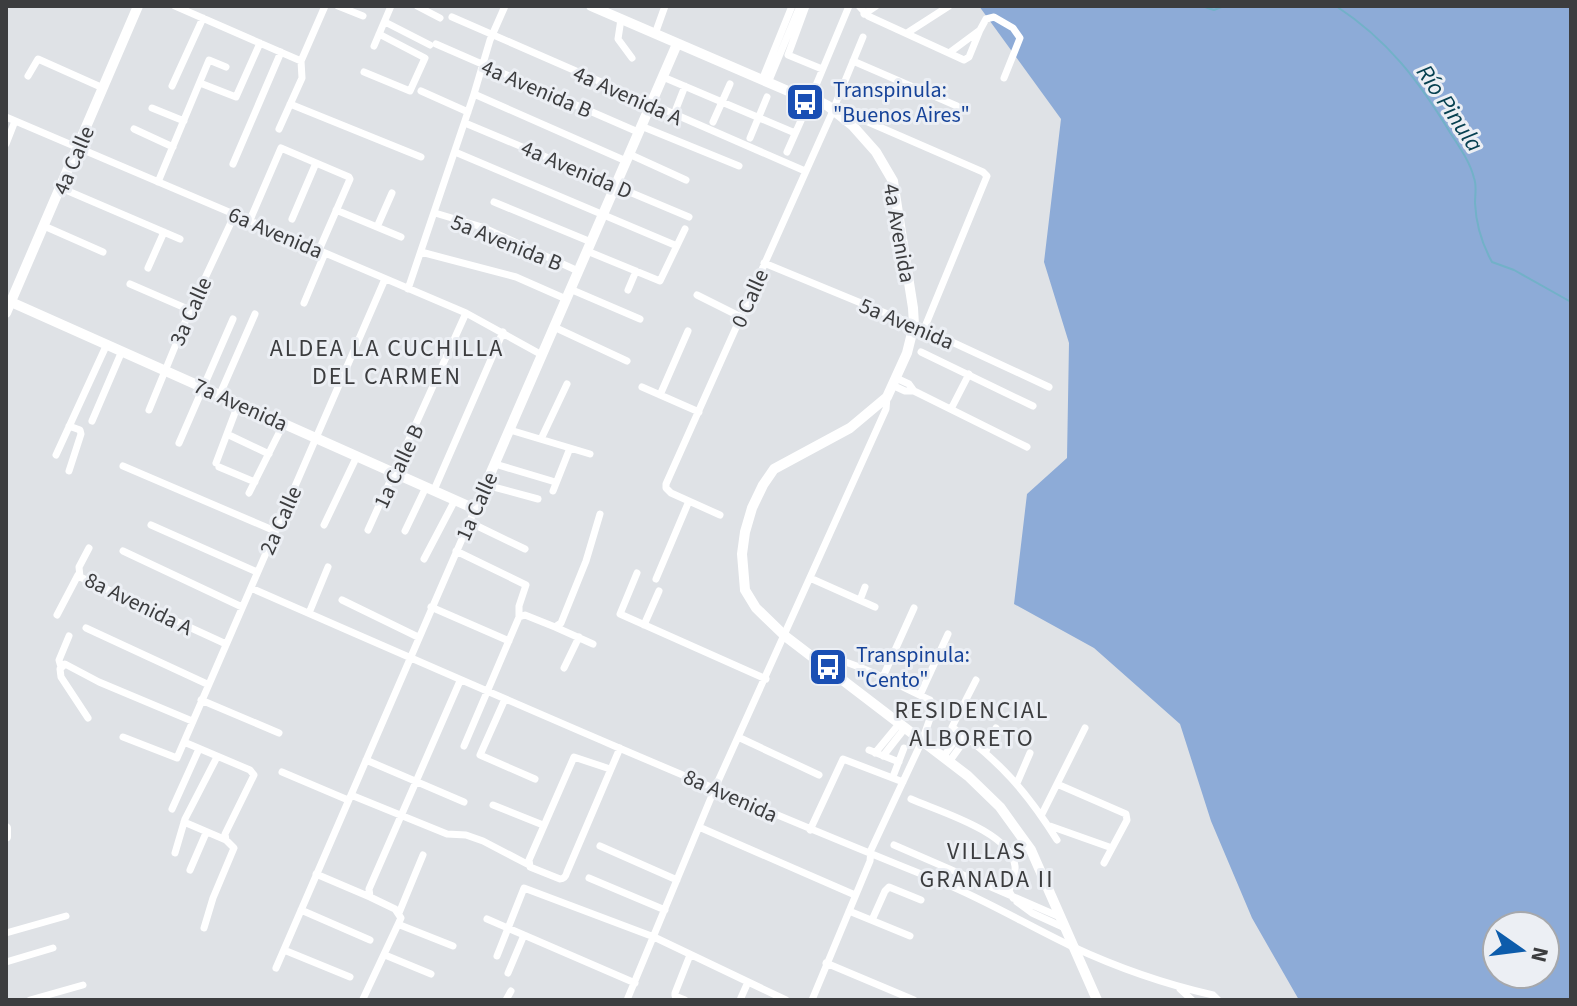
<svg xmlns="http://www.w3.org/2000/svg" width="1577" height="1006" font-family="'Source Sans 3',sans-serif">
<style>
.forest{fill:#8dabd7;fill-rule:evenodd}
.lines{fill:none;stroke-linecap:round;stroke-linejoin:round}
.stream{stroke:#72b1c8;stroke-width:2}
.street{stroke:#fff;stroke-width:7}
.secondary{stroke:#fff;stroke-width:10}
.labels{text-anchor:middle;stroke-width:6;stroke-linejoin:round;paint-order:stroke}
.street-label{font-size:22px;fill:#3c3d3f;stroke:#eceff4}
.transit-label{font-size:22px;fill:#164399;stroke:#eceff4;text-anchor:start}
.water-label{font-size:24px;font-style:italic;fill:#074151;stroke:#eceff4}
.neighbourhood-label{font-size:24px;letter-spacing:2px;fill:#3c3d3f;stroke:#eceff4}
</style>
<rect width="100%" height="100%" fill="#dfe2e6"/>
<path class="forest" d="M979 6H1571V1000H1299L1252 918 1211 821 1180 724 1094 648 1014 604 1027 494 1067 458 1069 343 1044 262 1061 119ZM1497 926H1545V974H1497Z"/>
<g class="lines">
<path class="stream" d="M1202 6 1214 10 1224 6
M1336 6C1388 40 1419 81 1451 134 1460 148 1470 162 1474 178 1477 186 1475 194 1475 203 1476 224 1482 244 1492 262L1514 270 1571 302"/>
<path class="street" d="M175 6 301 61
M338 6 363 16
M417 6 440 18
M806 6 788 55 822 69
M859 6 868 16 964 60 969 57 980 30
M864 14 876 6
M452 17 805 171
M621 19 618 39 632 58
M385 22 430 45
M907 33 949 6
M655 34 665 6
M436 44 638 132
M374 46 391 6
M949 53 980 30 986 19 994 17 1013 28 1020 38 1004 78
M853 61 957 106
M364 72 410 91 425 58 379 34
M28 76 38 59 103 88
M663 77 795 133
M762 80 792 6
M200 83 236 97 260 43
M768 83 800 6
M172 86 203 18
M814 90 849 6
M421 91 468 112
M474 94 626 161
M290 104 421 157
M152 108 184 121
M676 109 685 86
M833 110 863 37
M837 111 845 112 983 172 987 176 924 329
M6 117 466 313 542 355
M713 122 730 84
M465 123 689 217
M641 126 739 166
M134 129 173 147
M279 129 302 78 301 61 325 6
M750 138 767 97
M6 144 15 121
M455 152 677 246
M787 152 803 116
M629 154 686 180
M233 164 281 52
M158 182 209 60 226 67
M61 188 180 239
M494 202 591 242
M336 210 401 237
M435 213 482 227 578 271
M292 219 316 163
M250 220 281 148 349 177 350 179 319 250
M44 226 103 252
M377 227 392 193
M587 251 660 281 685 229
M421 252 516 277 566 299
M764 263 924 329 1049 387
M148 268 164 232
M130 284 190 310
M408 289 474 94 490 40 505 6
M570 289 640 319
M628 290 636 271
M697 295 741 317
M304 303 325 253
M554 327 627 361
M921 352 1033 406
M896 378 909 384 914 391 1027 447
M892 385 905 391H914
M642 387 699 412
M220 394 255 314
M660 395 688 331
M951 409 969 374
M149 410 190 310 235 214
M92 421 122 351
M510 430 590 454
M231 436 269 454
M541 439 567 384
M179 443 233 319
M56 455 107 344
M216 463 239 402
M495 464 552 481
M123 466 275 531
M219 467 255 482
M69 471 81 434 80 430 69 426
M486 485 538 499
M434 490 503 332
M553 491 570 448
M249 493 284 423
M720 515 671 493 666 488V484L832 113
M469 522 525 549
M151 525 257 572
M324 525 357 456
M368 530 466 313
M405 531 426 487
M89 548 79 567 80 577 226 644
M123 551 242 607
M456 551 526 585 519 606V617
M424 559 455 500
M637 573 620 614 766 679
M810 578 875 607
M656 579 689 501
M251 588C482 689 712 790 946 884 989 902 1029 926 1071 946 1116 967 1164 984 1213 995L1218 1000
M342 600 418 637
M860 600 865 587
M431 607 509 641
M309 613 328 567
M57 615 78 575
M644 625 659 591
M555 627 593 644
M86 628 207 684
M61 667 59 660 69 636
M564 668 579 637
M882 679 914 608
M976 680 952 727C999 760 1027 792 1057 840
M920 695 948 634
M505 699 480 755 535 779
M201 700 279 733
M88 718 61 677 60 669 65 664 99 682 192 721
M123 737 177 758 385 279
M738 737 819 775
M184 742 250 770 254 775 225 834 226 840 234 848 213 898 204 928
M464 746 519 617 525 615 555 627 561 623 586 561 600 514
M869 750 899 762
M986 751 996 728
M875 753 899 724
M883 756 905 728
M943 757 961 733
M366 760 464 802
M949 762 967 737
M610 769 574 757 529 860 530 867 560 879C564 879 566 876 567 872L620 748
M282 772 348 800
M894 774 904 748
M1017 783 1030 753
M1057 784 1126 814 1127 820 1104 863
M351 795 447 834 466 835 483 841 529 865
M911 799C938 811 1011 832 1015 866 1016 875 1012 883 1009 891L1013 898
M493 805 543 825
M172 809 199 749
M1042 814 1085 728
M184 822 226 840
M1050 826 1112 848
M699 827 855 895
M810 830 843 759 903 782
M894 845 1060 917
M600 846 677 880
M175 853 185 819 217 757
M190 870 206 833
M316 874 370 897
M589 878 665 910
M1017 902 1032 913 1065 928
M301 910 370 940
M849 911 910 936
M399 913 423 855
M487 919 635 983
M872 920 885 891 889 887 921 900
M400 925 453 946
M6 933 66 916
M284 950 350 977
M385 955 431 974
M497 956 524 888 654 937 786 1000
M6 962 53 948
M826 963 914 1000
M276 968 475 509
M508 973 524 935
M1180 989 1192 1000
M363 999 401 918 395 909 370 897 369 889 460 681
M30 1000 83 985
M506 1000 511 991
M627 1000 715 788 886 409 887 397
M685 1000 675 996V993L690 955
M740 1000 748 982
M812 1000 870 861 871 850 922 741 934 707 930 700C893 683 852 659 812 654"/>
<path class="secondary" d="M591 6 788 91 809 96 828 106 852 125 876 152 893 181 913 308 914 325 907 353 887 397 850 428 774 469 763 485 752 508 745 532 742 554 745 590 756 608 785 636 968 776 1000 807 1031 850 1097 1000
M11 302 475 509 677 44
M6 313 138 6
M6 828V837"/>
</g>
<defs>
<g id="bus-square" transform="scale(2)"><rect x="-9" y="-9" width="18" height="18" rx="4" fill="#1a4fb4" stroke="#eceff4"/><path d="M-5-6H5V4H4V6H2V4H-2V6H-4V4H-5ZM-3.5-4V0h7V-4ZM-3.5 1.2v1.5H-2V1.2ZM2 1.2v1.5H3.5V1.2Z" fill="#fff"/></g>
</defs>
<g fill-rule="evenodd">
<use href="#bus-square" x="805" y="102"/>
<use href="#bus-square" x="828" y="667"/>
</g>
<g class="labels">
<g class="street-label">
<text transform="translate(537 88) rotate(23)" y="8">4a Avenida B</text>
<text transform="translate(628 95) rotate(24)" y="8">4a Avenida A</text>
<text transform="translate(73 160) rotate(-67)" y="8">4a Calle</text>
<text transform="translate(577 169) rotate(23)" y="8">4a Avenida D</text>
<text transform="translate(276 232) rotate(23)" y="8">6a Avenida</text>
<text transform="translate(900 233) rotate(80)" y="8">4a Avenida</text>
<text transform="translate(507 242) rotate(22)" y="8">5a Avenida B</text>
<text transform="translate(749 298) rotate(-66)" y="8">0 Calle</text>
<text transform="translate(190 311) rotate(-66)" y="8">3a Calle</text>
<text transform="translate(907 323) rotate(23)" y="8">5a Avenida</text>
<text transform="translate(241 404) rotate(24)" y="8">7a Avenida</text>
<text transform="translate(398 466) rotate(-65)" y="8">1a Calle B</text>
<text transform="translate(476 506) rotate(-66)" y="8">1a Calle</text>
<text transform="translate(280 520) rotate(-66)" y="8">2a Calle</text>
<text transform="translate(139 603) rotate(26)" y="8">8a Avenida A</text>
<text transform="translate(731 795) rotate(24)" y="8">8a Avenida</text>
</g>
<g class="transit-label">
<text x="833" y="97">Transpinula:<tspan x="833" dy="25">"Buenos Aires"</tspan></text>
<text x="856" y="662">Transpinula:<tspan x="856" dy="25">"Cento"</tspan></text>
</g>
<g class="water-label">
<text transform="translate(1450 108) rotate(56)" y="8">Río Pinula</text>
</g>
<g class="neighbourhood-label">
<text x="387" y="356">ALDEA LA CUCHILLA<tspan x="387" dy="28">DEL CARMEN</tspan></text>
<text x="972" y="718">RESIDENCIAL<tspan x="972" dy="28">ALBORETO</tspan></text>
<text x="987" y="859">VILLAS<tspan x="987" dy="28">GRANADA II</tspan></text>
</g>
</g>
<rect width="1577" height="1006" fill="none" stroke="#3c3d3f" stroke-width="16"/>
<g transform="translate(1521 950) rotate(104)"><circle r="38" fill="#eceff4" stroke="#a6a8ac" stroke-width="2"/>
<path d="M0-6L14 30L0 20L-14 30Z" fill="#0d5cab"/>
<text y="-12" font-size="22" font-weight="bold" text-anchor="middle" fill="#3c3d3f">N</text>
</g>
</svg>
